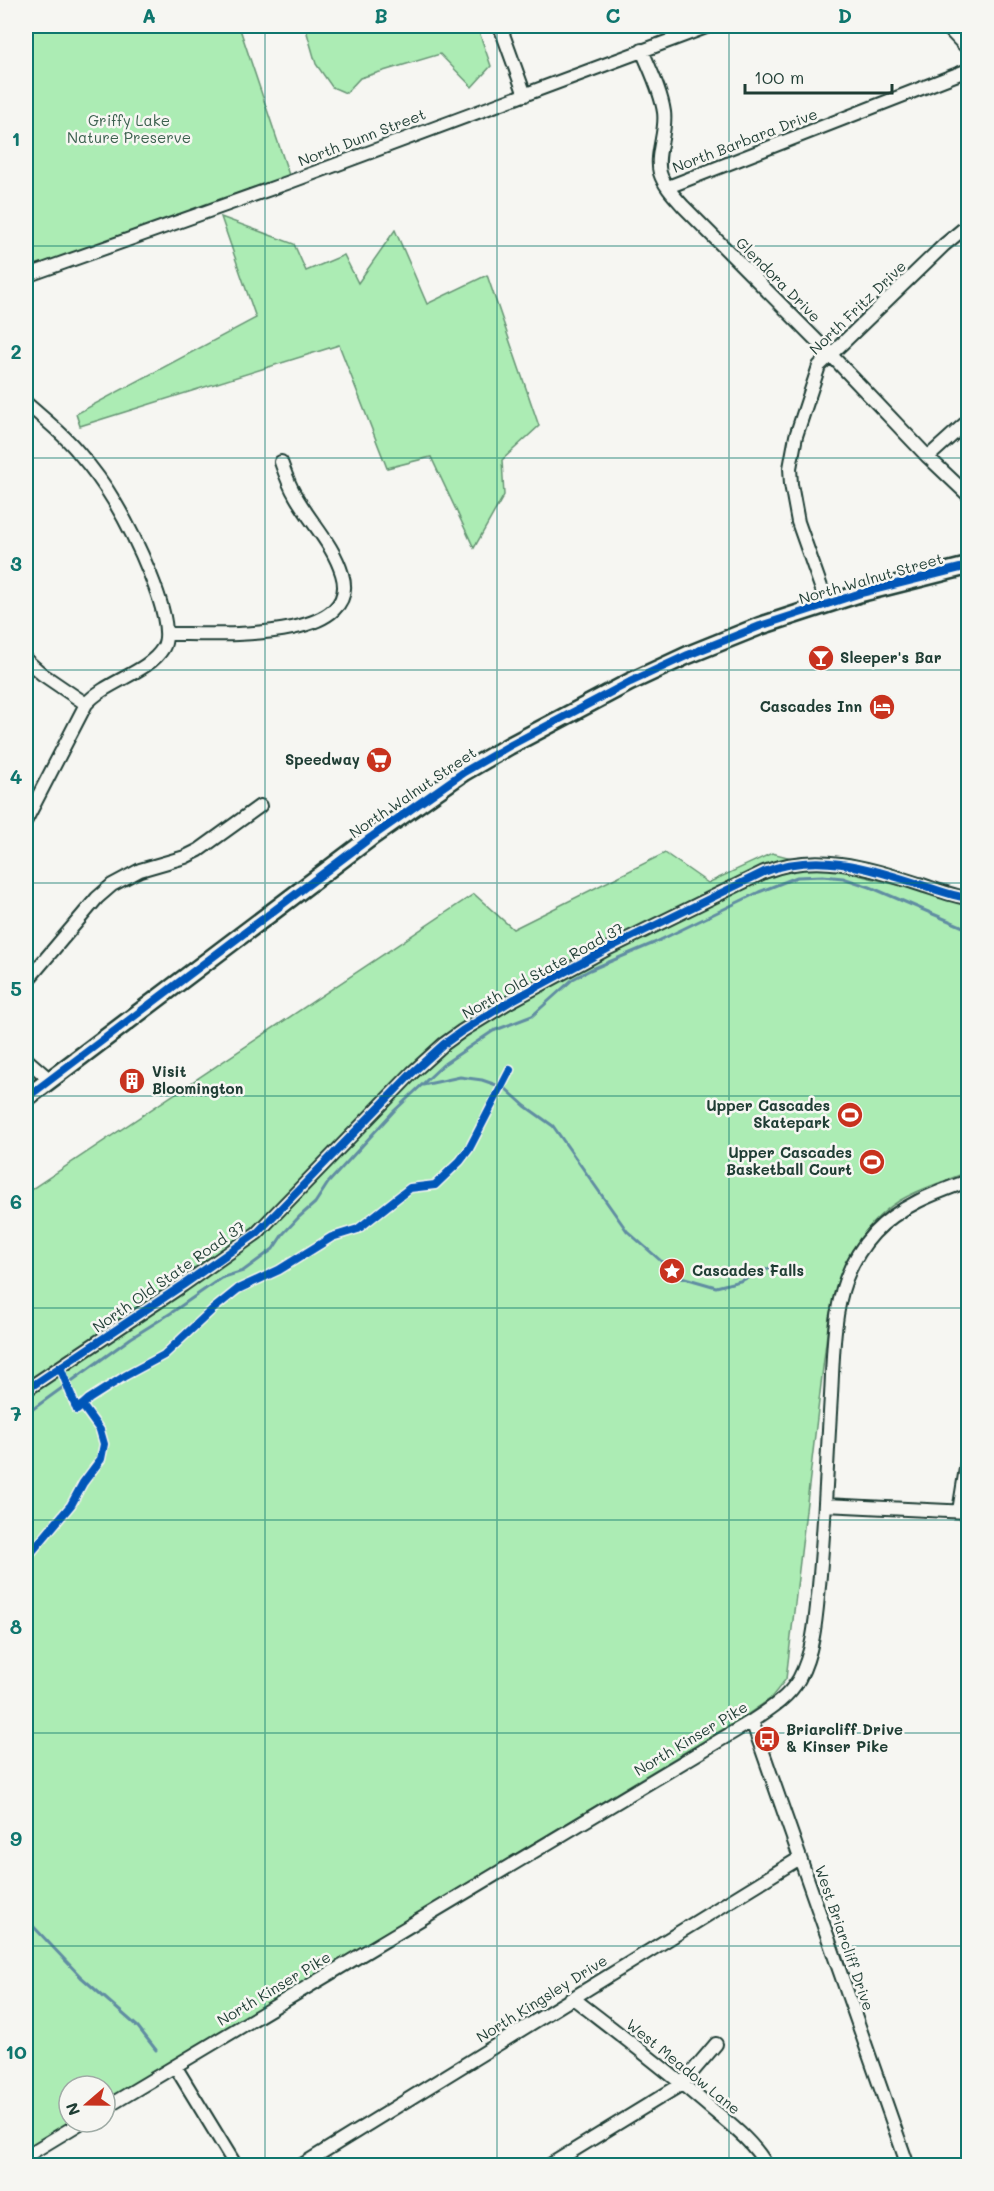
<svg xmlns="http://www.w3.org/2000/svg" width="994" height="2191" font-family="Mali,sans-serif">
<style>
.green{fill:#acecb4;stroke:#669474;stroke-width:1.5}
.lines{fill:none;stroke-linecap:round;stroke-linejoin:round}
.stream{stroke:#618da2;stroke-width:3}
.minor-casing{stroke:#1f3d34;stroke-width:16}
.major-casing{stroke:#1f3d34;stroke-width:21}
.minor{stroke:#f6f6f2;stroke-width:12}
.major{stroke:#f6f6f2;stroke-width:16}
.cycleway-casing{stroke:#f6f6f2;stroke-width:11}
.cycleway{stroke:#0057b8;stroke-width:8}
.grid{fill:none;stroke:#0f766e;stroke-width:1.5;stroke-opacity:0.55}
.labels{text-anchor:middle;stroke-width:5;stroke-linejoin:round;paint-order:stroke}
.park-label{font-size:15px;fill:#3b604e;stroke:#f6f6f2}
.street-label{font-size:15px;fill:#1f3d34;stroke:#f6f6f2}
.poi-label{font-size:15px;font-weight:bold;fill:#1f3d34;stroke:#f6f6f2;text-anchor:start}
.neatline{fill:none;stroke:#0f766e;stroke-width:2}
.grid-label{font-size:20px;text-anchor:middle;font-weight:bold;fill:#0f766e}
</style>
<rect width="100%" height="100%" fill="#f6f6f2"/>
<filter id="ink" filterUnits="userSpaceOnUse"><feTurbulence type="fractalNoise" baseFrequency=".0167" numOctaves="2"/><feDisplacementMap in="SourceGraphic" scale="12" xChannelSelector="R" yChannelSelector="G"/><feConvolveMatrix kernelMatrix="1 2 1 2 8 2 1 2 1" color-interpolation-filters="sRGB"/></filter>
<g filter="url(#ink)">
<path class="green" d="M26 26H239L290 178 26 276Z
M305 26H477L491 66 472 87 440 54 360 78 346 93 332 87 316 64Z
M221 217 294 244 306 271 344 255 358 283 395 230 427 304 487 275 539 426 502 460 504 495 474 548 431 457 387 468 339 345 80 426 76 414 256 318Z
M665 853 708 883 772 853 968 903V1172C946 1181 920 1188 899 1201 857 1228 840 1270 829 1317L786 1679 770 1699 745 1716 105 2101V2086H69L70 2122 26 2149V1193L474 894 513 929Z"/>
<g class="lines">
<path class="stream" d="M423 1085 460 1077 482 1080 505 1088 525 1106 553 1126 627 1231 678 1276 716 1287 740 1281 777 1265
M26 1414 131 1338 171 1313 221 1278 243 1271 273 1249 283 1234 299 1217 315 1203 328 1183 393 1112 444 1064 493 1031 532 1016 573 979 590 970 654 943 759 892 797 877 823 876 843 878 870 887 968 929
M26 1926H33L81 1977 138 2027 156 2050"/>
<g class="minor-casing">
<path id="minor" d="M500 26 525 95
M946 26 968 49
M642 50C650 70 661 91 664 112 667 132 655 154 660 173 664 186 675 197 684 207L830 354 928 457 968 495
M668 187 968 70
M26 276 287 183 709 26
M26 403C44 419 64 434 79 453 92 468 104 484 114 501 129 526 179 622 163 648 148 673 106 681 86 704L26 820
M928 457 968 421
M827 604 798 522 791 484 790 468 796 436 819 366 944 245 968 225
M167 634C205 633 364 646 342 574 333 544 310 522 295 495 289 485 285 473 281 462
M26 660 42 674 86 704
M26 982 97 898 112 885 140 870 185 857 199 850 260 806
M26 1059 49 1079
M26 1390 183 1285 257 1233 412 1073 444 1044 462 1031 509 1002 609 948 764 872C817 851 868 868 919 884 935 889 952 896 968 898
M825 1505 968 1512
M959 1511 968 1456
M752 1721 908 2166
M573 1998C618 2033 663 2067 706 2104 728 2123 752 2140 767 2166
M175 2066 236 2166
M105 2108 752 1721C770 1709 788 1698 799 1679 814 1651 816 1617 819 1586 825 1523 827 1459 831 1396 833 1359 833 1314 846 1279 852 1263 862 1246 874 1233 899 1206 935 1193 968 1181
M26 2156 82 2122
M300 2166 800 1858
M548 2166 682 2084 716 2044"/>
</g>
<g class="major-casing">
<path id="major" d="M26 1098 370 838 464 772 509 746 630 682 688 655 760 626 861 593 968 566"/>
</g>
<use href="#minor" class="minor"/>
<use href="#major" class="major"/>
<g class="cycleway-casing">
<path id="cycleway" d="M26 1098 370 838 464 772 509 746 630 682 688 655 760 626 861 593 968 566
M60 1367 77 1410 89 1399 125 1376 164 1355 212 1310 238 1289 279 1270 332 1237 358 1229 410 1188 435 1185 460 1161 469 1149 510 1070
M26 1390 183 1285 257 1233 412 1073 444 1044 462 1031 509 1002 609 948 764 872C817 851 868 868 919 884 935 889 952 896 968 898
M26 1556 30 1554 71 1505 83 1483 101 1459 104 1444 100 1430 82 1405"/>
</g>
<use href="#cycleway" class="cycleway"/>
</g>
</g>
<path class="grid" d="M265 26V2166M497 26V2166M729 26V2166M26 246H968M26 458H968M26 670H968M26 883H968M26 1096H968M26 1308H968M26 1520H968M26 1733H968M26 1946H968"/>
<defs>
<g id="bar-disc" transform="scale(1.35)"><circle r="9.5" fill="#c8321e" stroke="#f6f6f2"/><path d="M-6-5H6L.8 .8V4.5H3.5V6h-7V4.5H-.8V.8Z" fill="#fff"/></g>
<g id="hotel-disc" transform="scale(1.35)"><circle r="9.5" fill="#c8321e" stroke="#f6f6f2"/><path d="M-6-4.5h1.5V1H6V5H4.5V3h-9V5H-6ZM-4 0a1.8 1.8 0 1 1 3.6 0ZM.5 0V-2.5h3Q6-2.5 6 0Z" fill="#fff"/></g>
<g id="supermarket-disc" transform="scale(1.35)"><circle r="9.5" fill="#c8321e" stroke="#f6f6f2"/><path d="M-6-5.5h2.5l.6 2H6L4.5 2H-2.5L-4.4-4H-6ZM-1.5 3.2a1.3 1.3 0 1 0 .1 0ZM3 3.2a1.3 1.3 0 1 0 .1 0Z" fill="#fff"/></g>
<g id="building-disc" transform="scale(1.35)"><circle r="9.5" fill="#c8321e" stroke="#f6f6f2"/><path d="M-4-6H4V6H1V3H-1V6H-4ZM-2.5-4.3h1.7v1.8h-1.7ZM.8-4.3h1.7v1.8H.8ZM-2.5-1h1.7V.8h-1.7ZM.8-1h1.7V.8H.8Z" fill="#fff"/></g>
<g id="stadium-disc" transform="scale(1.35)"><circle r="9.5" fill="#c8321e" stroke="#f6f6f2"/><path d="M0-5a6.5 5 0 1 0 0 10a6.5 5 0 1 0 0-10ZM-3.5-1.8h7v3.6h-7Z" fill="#fff"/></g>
<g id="sight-disc" transform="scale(1.35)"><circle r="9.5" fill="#c8321e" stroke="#f6f6f2"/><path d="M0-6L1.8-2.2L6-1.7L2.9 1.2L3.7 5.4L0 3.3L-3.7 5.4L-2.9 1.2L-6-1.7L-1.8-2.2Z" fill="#fff"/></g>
<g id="bus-disc" transform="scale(1.35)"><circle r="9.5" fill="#c8321e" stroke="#f6f6f2"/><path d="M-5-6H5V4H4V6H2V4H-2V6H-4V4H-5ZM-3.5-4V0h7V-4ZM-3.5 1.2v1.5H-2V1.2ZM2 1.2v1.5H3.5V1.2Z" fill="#fff"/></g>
</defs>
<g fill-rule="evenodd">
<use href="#bar-disc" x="821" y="658"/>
<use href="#hotel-disc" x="882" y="707"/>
<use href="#supermarket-disc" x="379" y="760"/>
<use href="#building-disc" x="132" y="1081"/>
<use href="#stadium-disc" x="850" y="1115"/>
<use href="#stadium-disc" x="872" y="1162"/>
<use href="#sight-disc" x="672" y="1271"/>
<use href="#bus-disc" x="767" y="1739"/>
</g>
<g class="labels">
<g class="park-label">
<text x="129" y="126">Griffy Lake<tspan x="129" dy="17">Nature Preserve</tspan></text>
</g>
<g class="street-label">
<text transform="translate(362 138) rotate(-21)" y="5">North Dunn Street</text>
<text transform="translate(745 141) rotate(-21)" y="5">North Barbara Drive</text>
<text transform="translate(778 280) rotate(45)" y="5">Glendora Drive</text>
<text transform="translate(858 308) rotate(-44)" y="5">North Fritz Drive</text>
<text transform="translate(871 579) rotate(-16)" y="5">North Walnut Street</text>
<text transform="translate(413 793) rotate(-34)" y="5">North Walnut Street</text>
<text transform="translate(543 971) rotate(-29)" y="5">North Old State Road 37</text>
<text transform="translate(169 1277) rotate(-35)" y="5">North Old State Road 37</text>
<text transform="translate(691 1739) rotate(-31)" y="5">North Kinser Pike</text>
<text transform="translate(844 1938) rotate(71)" y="5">West Briarcliff Drive</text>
<text transform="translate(274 1989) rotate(-31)" y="5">North Kinser Pike</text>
<text transform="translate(542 1999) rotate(-32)" y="5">North Kingsley Drive</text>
<text transform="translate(683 2067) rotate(39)" y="5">West Meadow Lane</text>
</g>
<g class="poi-label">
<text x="840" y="663">Sleeper's Bar</text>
<text x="862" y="712" text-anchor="end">Cascades Inn</text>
<text x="360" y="765" text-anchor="end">Speedway</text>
<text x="152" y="1077">Visit<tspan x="152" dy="17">Bloomington</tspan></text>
<text x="830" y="1111" text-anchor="end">Upper Cascades<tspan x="830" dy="17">Skatepark</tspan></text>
<text x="852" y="1158" text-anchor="end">Upper Cascades<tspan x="852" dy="17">Basketball Court</tspan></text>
<text x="692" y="1276">Cascades Falls</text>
<text x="786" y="1735">Briarcliff Drive<tspan x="786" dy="17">&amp; Kinser Pike</tspan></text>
</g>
</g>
<rect width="994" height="2191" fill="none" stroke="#f6f6f2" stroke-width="66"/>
<g transform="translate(87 2104) rotate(250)"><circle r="28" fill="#f6f6f2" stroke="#a0aca6" stroke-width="1.5"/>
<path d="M0-4.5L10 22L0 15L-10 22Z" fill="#c8321e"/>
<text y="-9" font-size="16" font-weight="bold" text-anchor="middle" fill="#1f3d34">N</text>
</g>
<path d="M745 84v9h147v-9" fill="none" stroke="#1f3d34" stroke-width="3"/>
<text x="754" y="84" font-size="18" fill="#1f3d34" stroke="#f6f6f2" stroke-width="4.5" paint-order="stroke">100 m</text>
<rect x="33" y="33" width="928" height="2125" class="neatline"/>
<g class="grid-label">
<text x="149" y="23">A</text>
<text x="381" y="23">B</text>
<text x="613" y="23">C</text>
<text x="845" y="23">D</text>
<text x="16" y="146">1</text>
<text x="16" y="359">2</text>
<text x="16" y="571">3</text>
<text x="16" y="784">4</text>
<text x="16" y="996">5</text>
<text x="16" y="1209">6</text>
<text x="16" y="1421">7</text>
<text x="16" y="1634">8</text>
<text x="16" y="1846">9</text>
<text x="16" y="2059">10</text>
</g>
</svg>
